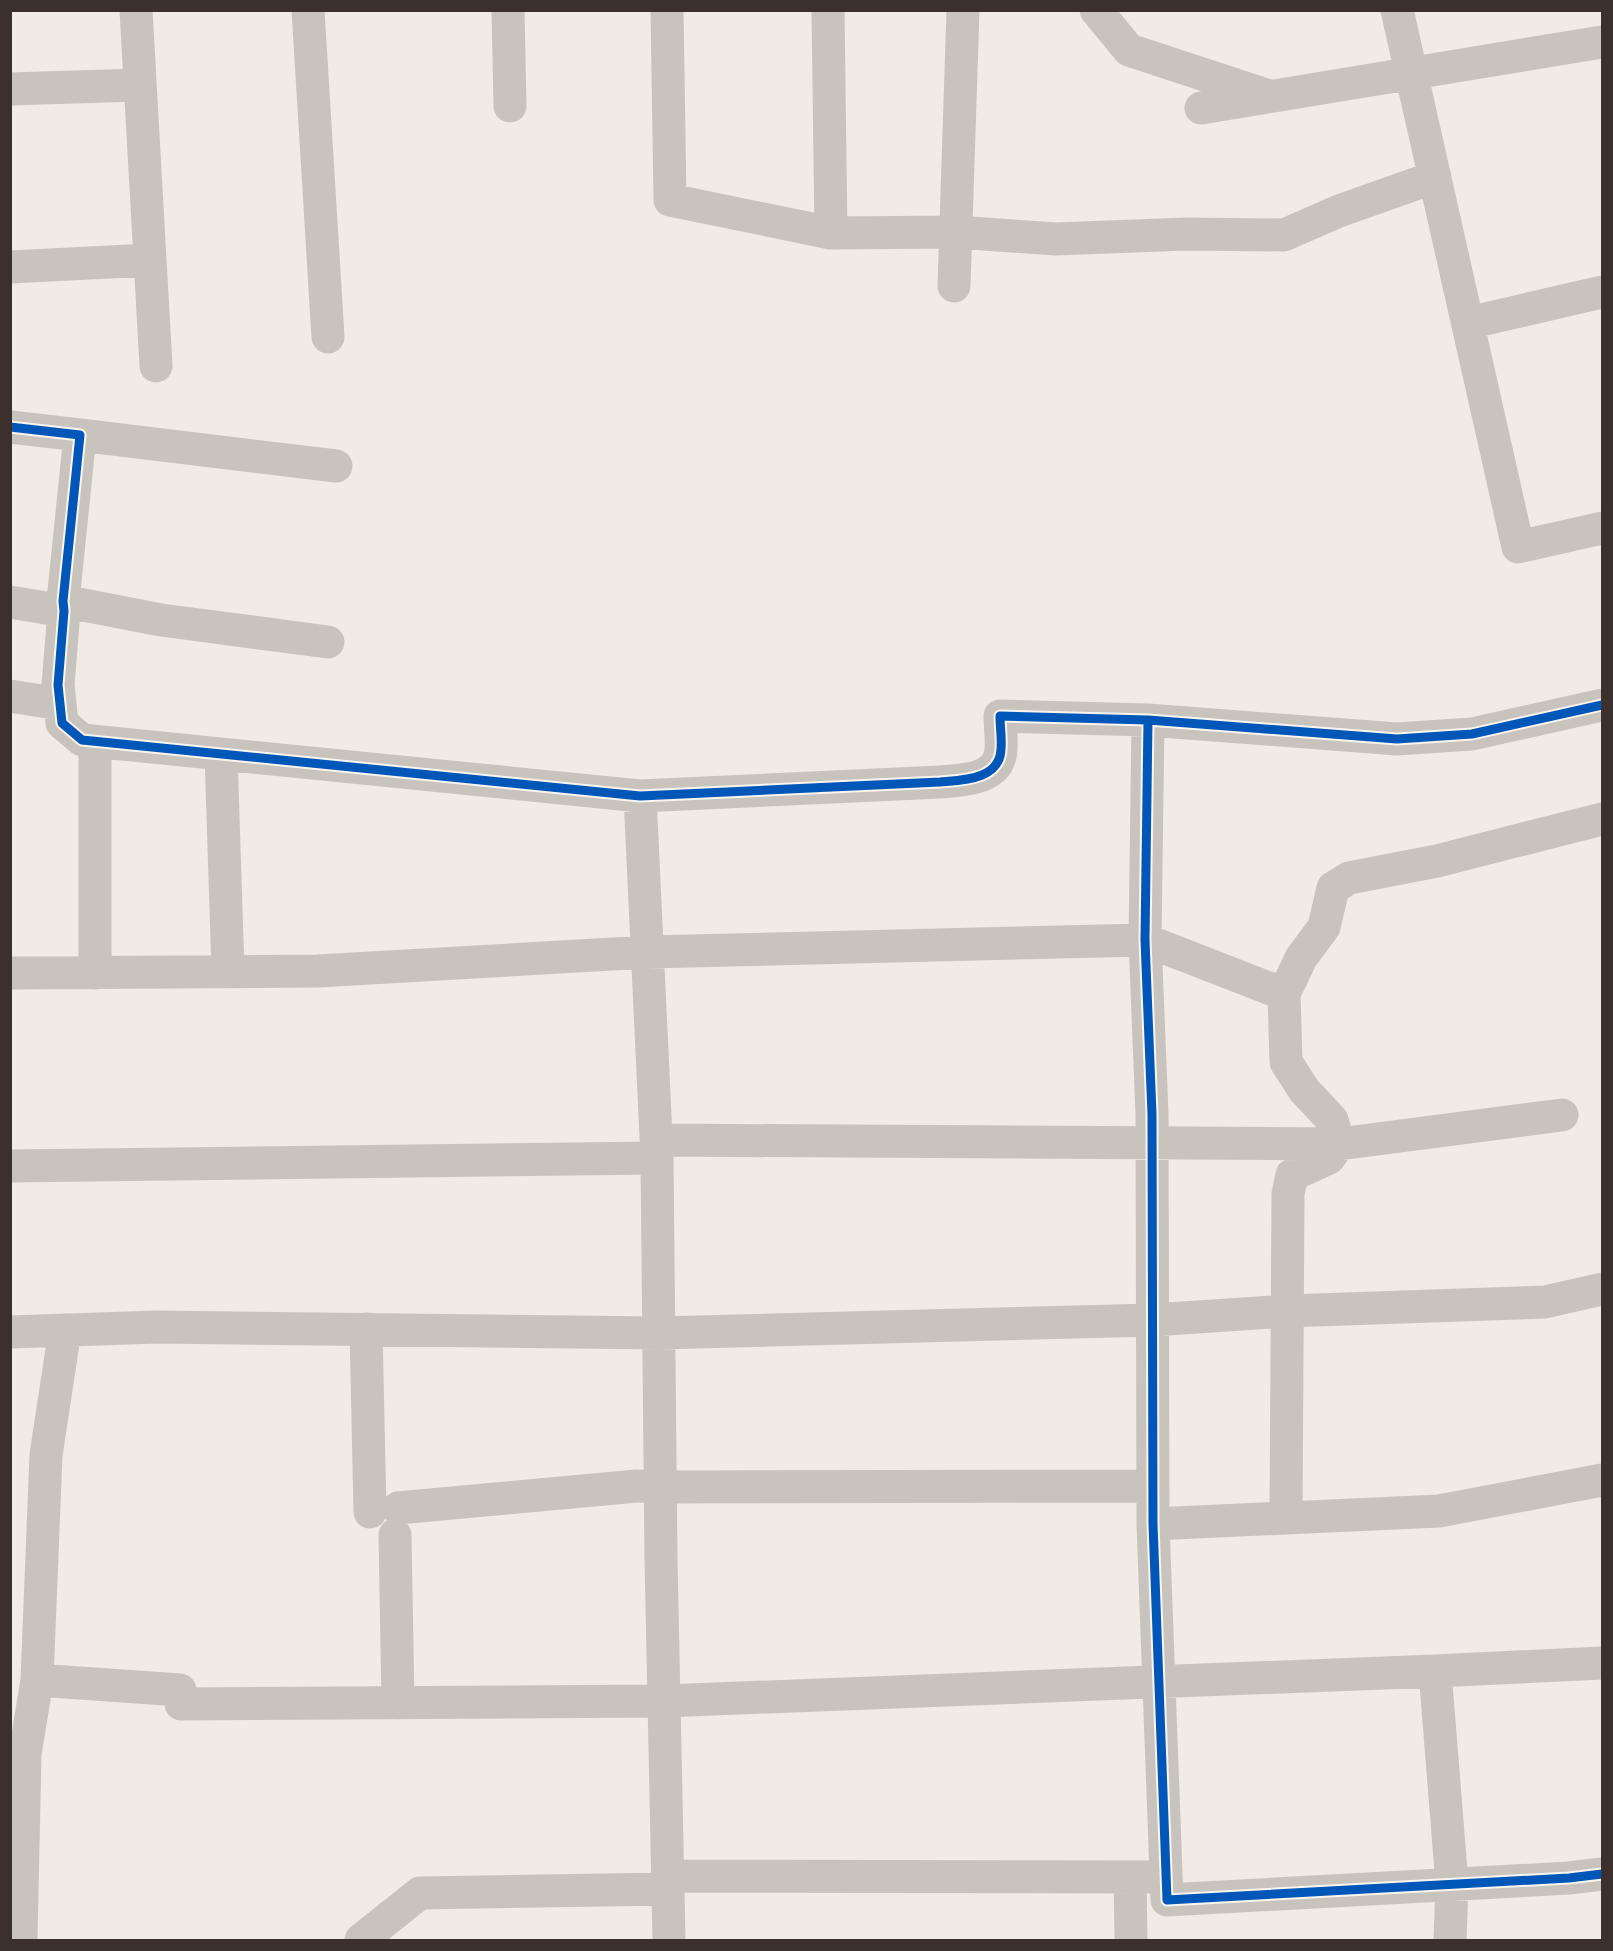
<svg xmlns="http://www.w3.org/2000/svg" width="1613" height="1951" font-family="'Roboto Condensed',sans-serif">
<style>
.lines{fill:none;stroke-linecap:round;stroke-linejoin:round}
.minor{stroke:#c9c3be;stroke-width:33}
.cycleway-casing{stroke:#fbf5ee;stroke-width:13}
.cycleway{stroke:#0057b8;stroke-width:9}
</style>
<rect width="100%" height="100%" fill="#f0ebe5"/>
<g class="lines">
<path class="minor" d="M136 10 156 366
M308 10 328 337
M508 10 510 106
M667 10 670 200 831 233 956 232 1056 239 1187 234 1284 235 1339 211 1435 177
M828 10 831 233
M1096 10 1129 50 1266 95
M1397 10 1518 547 1602 528
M10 89 139 85
M1201 108 1602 42
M10 267 149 260
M954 286 963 10
M1468 323 1602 292
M10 427 80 435 63 601 64 611 58 685 62 723 82 740 640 796 940 782C962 780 1000 780 1001 749 1002 738 1000 727 1000 716L1148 720 1397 739 1472 734 1602 705
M80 435 336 466
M63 601 161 620 328 642
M10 602 64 611
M10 696 60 704
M1148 720 1145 940 1152 1114 1153 1524 1167 1900 1569 1878 1602 1874
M95 742V973
M221 754 228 971
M640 796 657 1158 661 1559 669 1940
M10 973 318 971 647 952 1145 940 1284 994
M657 1140 1339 1144 1562 1115
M10 1166 657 1158
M366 1329 370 1512
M10 1332 157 1327 659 1333 1153 1320 1287 1311 1545 1302 1602 1289
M398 1508 637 1486 661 1487 1152 1486
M1286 1518 1288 1194 1292 1175 1329 1158 1339 1144 1332 1120 1304 1090 1286 1062 1284 994 1301 958 1324 927 1333 888 1349 878 1437 861 1602 819
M1153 1524 1439 1511 1602 1480
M395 1535 398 1703
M1435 1671 1452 1884 1450 1940
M37 1680 180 1690
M181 1704 664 1701 1435 1671 1602 1663
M668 1876 1166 1877
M1130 1877 1131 1940
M21 1940 25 1754 37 1680 46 1455 65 1330
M361 1940 420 1893 668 1889"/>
<g class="cycleway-casing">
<path id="cycleway" d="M10 427 80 435 63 601 64 611 58 685 62 723 82 740 640 796 940 782C962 780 1000 780 1001 749 1002 738 1000 727 1000 716L1148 720 1397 739 1472 734 1602 705
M1148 720 1145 940 1152 1114 1153 1524 1167 1900 1569 1878 1602 1874"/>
</g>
<use href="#cycleway" class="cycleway"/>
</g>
<rect width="1613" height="1951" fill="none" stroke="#3b302b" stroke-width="24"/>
</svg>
